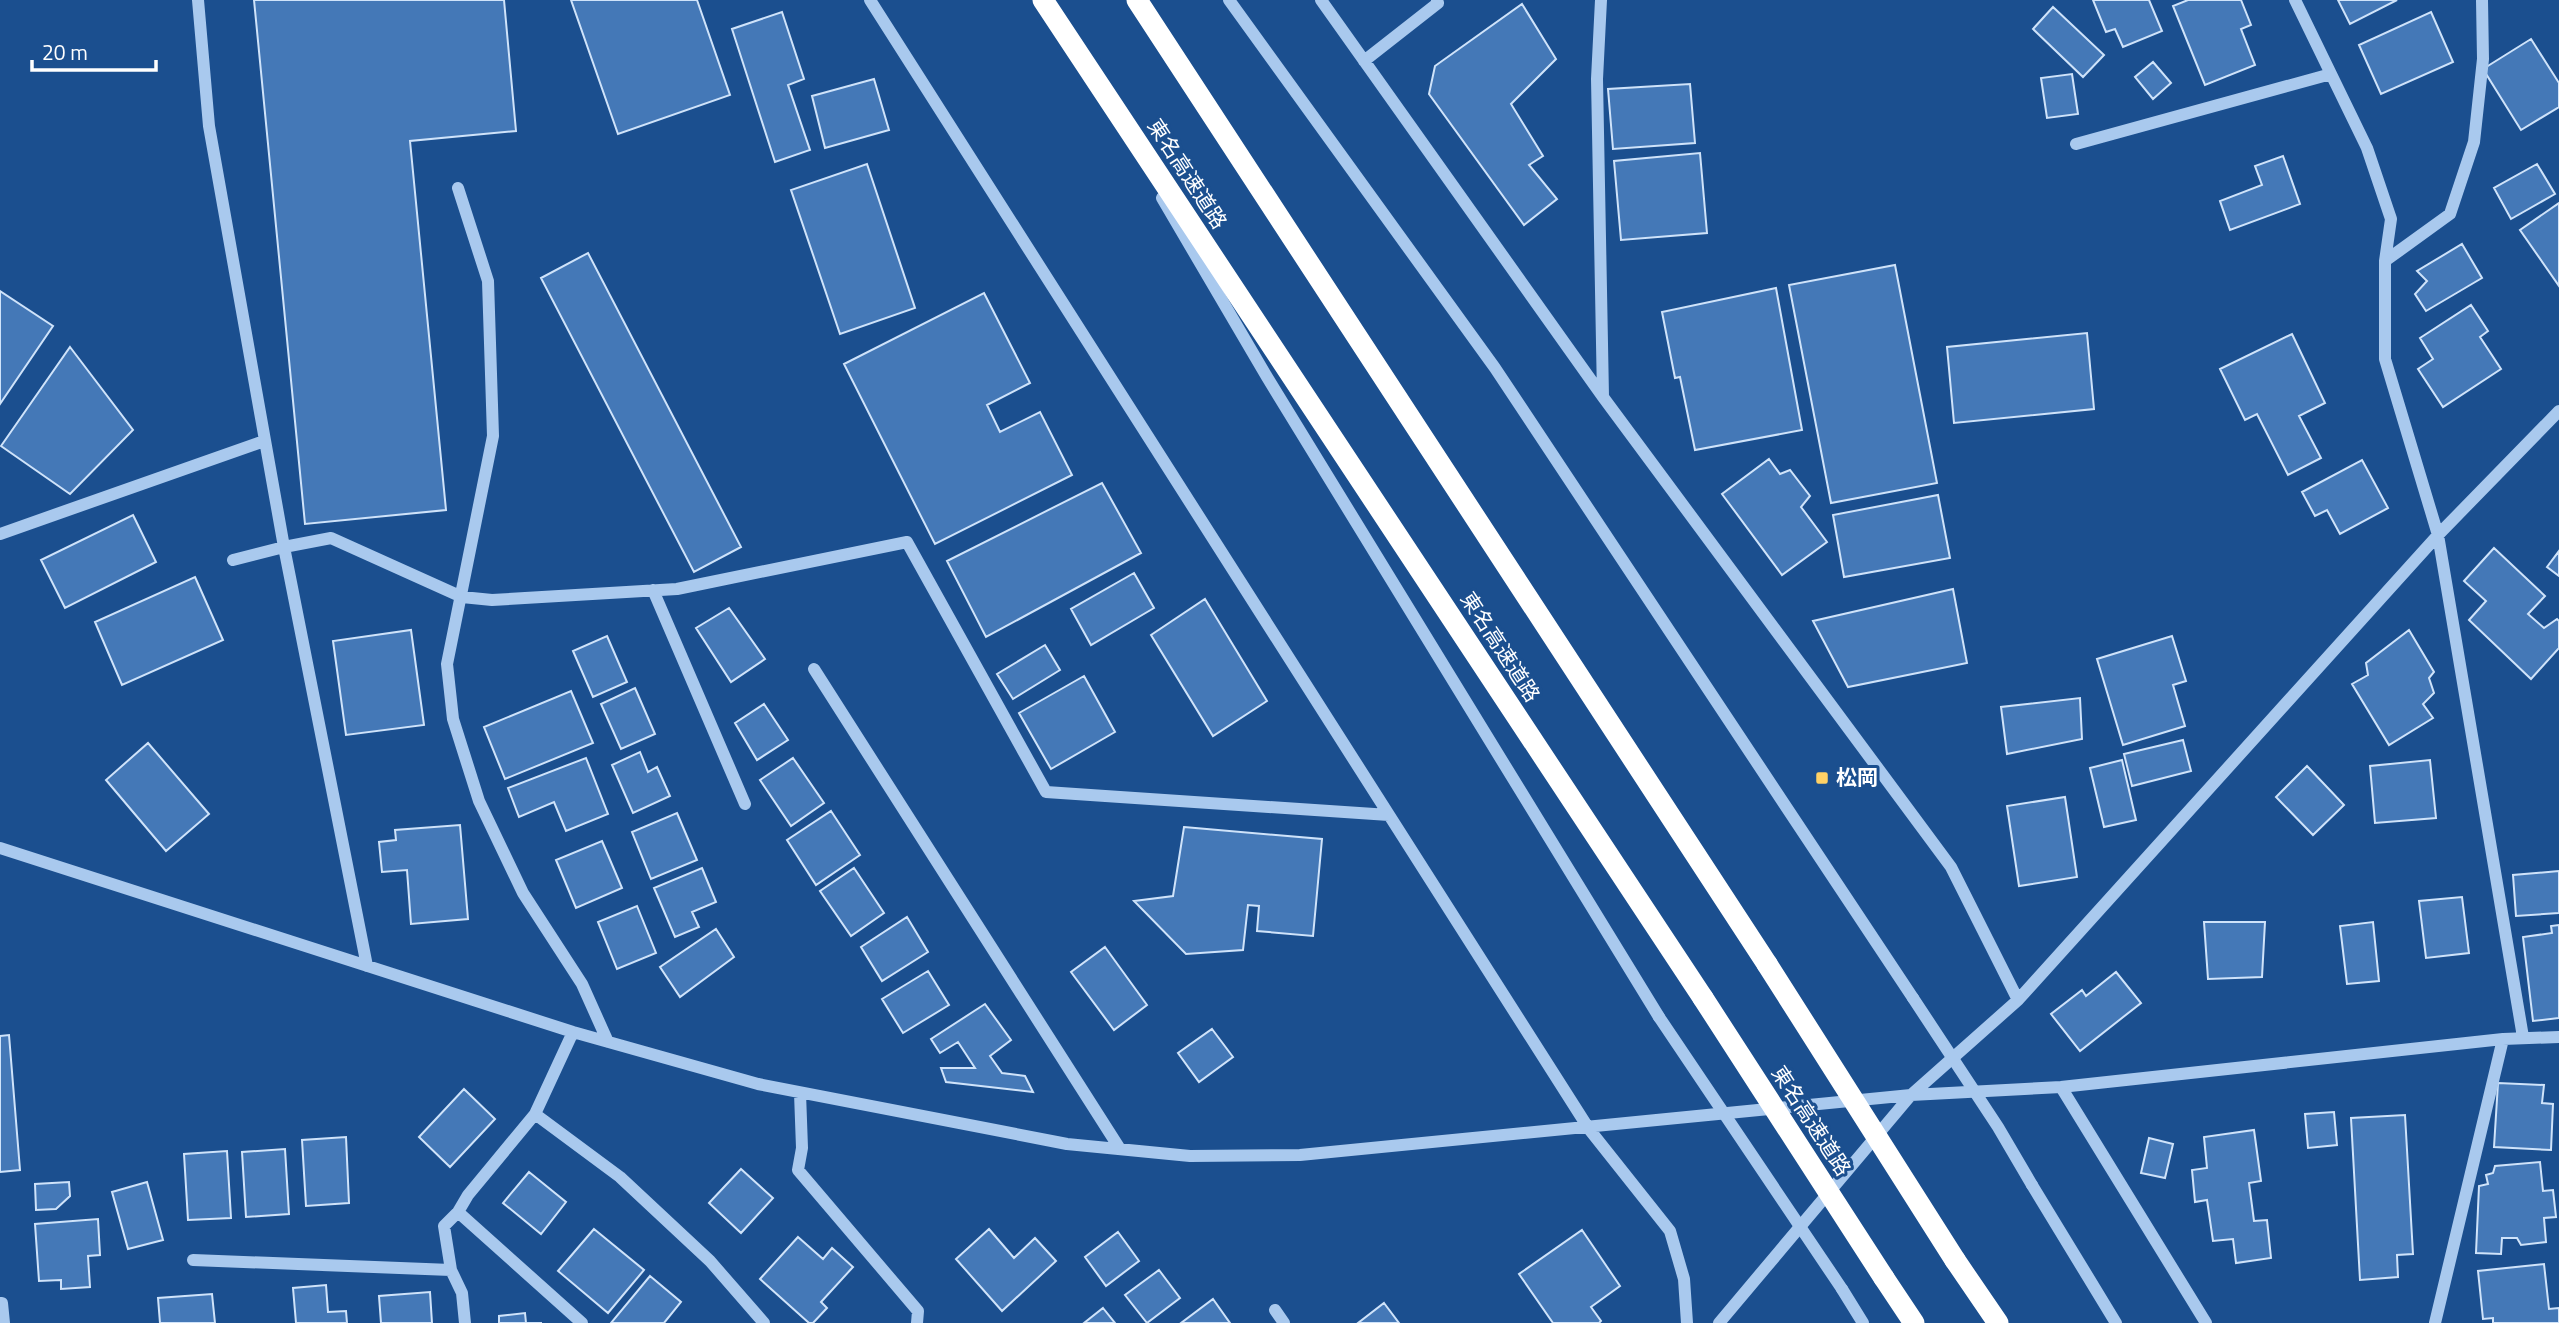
<svg xmlns="http://www.w3.org/2000/svg" width="2559" height="1323" font-family="'Titillium Web','Noto Sans JP',sans-serif">
<style>
.building{fill:#4478b7;stroke:#cfe3fa;stroke-width:2}
.lines{fill:none;stroke-linecap:round;stroke-linejoin:round}
.minor{stroke:#a9c9ee;stroke-width:12}
.highway{stroke:#fff;stroke-width:21}
.minor-bridge{stroke:#a9c9ee;stroke-width:12}
.highway-bridge{stroke:#fff;stroke-width:21}
.poi-dot{fill:#ffd166;stroke:#1b4f8f;stroke-width:2.5}
.labels{text-anchor:middle;stroke-width:6;stroke-linejoin:round;paint-order:stroke}
.street-label{font-size:21px;fill:#fff;stroke:#1b4f8f}
.poi-label{font-size:21px;font-weight:bold;fill:#fff;stroke:#1b4f8f;text-anchor:start}
</style>
<rect width="100%" height="100%" fill="#1b4f8f"/>
<path class="building" d="M254 0H504L516 131 410 141 446 510 305 524Z
M571 0H697L730 95 618 134Z
M2093 0H2149L2162 31 2123 47 2115 29 2106 32Z
M2188 0H2241L2251 25 2241 29 2255 65 2205 85 2173 6Z
M2338 0H2397L2350 24Z
M1522 4 1556 59 1511 104 1543 156 1529 165 1557 199 1524 225 1429 94 1435 66Z
M2053 7 2104 55 2083 77 2033 29Z
M782 12 804 79 788 85 810 150 775 162 732 29Z
M2431 12 2453 62 2381 94 2359 45Z
M2531 39 2559 83V107L2521 130 2483 69Z
M2153 62 2171 83 2153 99 2135 77Z
M2072 74 2078 114 2047 118 2041 78Z
M874 79 889 130 825 148 812 96Z
M1690 84 1695 143 1613 149 1608 89Z
M1700 153 1707 233 1621 240 1614 161Z
M2283 156 2300 204 2230 230 2220 201 2262 185 2255 166Z
M867 164 915 308 840 334 791 190Z
M2537 164 2555 194 2511 219 2494 188Z
M2559 203V286L2520 230Z
M2462 244 2482 278 2426 311 2415 294 2427 281 2417 271Z
M588 253 741 547 694 572 541 278Z
M1895 265 1937 483 1831 503 1789 285Z
M1776 288 1802 430 1695 450 1680 377 1675 378 1662 312Z
M0 291 53 326 0 404Z
M984 293 1030 383 987 405 1000 432 1040 412 1072 475 935 544 844 364Z
M2471 305 2488 331 2480 337 2501 369 2443 407 2418 369 2433 359 2420 338Z
M2087 333 2094 409 1954 423 1947 347Z
M2292 334 2325 403 2299 416 2321 458 2288 475 2257 414 2245 420 2220 369Z
M70 347 133 430 70 494 1 446Z
M1769 459 1780 474 1790 470 1810 496 1801 507 1827 542 1782 575 1722 494Z
M2362 460 2388 508 2340 534 2327 510 2315 516 2302 492Z
M1102 483 1141 553 986 637 947 561Z
M1938 495 1950 558 1844 577 1833 515Z
M133 515 156 562 65 608 41 560Z
M2494 548 2545 596 2528 614 2544 628 2557 619 2559 621V648L2531 679 2469 620 2486 601 2464 581Z
M2559 551V576L2547 567Z
M1134 573 1154 608 1091 645 1071 609Z
M195 577 223 640 122 685 95 622Z
M1953 589 1967 663 1848 687 1813 621Z
M1205 599 1267 701 1213 736 1151 635Z
M729 608 765 659 731 682 696 628Z
M411 630 424 725 346 735 333 641Z
M2409 630 2434 672 2429 678 2434 693 2423 704 2433 718 2389 745 2352 684 2368 675 2366 663Z
M607 636 627 682 593 697 573 651Z
M2172 636 2186 681 2173 685 2185 726 2123 745 2097 659Z
M1045 645 1060 670 1013 699 997 674Z
M1084 676 1115 732 1051 769 1019 713Z
M635 688 655 734 621 749 601 704Z
M571 691 593 743 505 779 484 727Z
M2080 698 2082 739 2007 754 2001 707Z
M764 704 788 740 757 760 735 723Z
M2183 740 2191 771 2132 786 2124 754Z
M148 743 209 814 166 851 106 780Z
M640 752 648 772 657 767 670 796 633 813 612 765Z
M586 758 608 814 566 831 554 802 519 817 508 788Z
M793 758 824 803 791 826 760 780Z
M2122 760 2136 820 2104 827 2090 768Z
M2430 760 2436 818 2375 823 2370 766Z
M2307 766 2344 805 2313 835 2276 797Z
M2065 797 2077 877 2019 886 2007 806Z
M831 811 860 855 816 885 787 840Z
M677 813 697 860 651 879 632 832Z
M460 825 468 919 411 924 407 870 382 872 379 842 396 840 395 830Z
M1184 827 1322 839 1313 936 1257 931 1259 906 1248 905 1243 950 1186 954 1134 901 1173 896Z
M602 841 622 888 576 908 556 860Z
M702 868 716 902 692 912 699 927 675 937 654 888Z
M854 868 884 913 851 936 820 891Z
M2559 871V913L2516 916 2513 875Z
M2462 897 2469 953 2426 958 2419 901Z
M637 906 656 953 617 969 598 922Z
M907 917 928 952 882 981 861 947Z
M2204 922H2265L2262 977 2208 979Z
M2373 922 2379 981 2347 984 2340 926Z
M2559 925V1018L2533 1021 2523 937 2552 933 2551 926Z
M716 929 734 957 680 997 660 967Z
M1105 947 1147 1005 1114 1030 1071 972Z
M928 971 949 1005 903 1033 882 999Z
M2116 972 2141 1003 2080 1051 2051 1014 2082 990 2086 996Z
M985 1004 1011 1040 990 1056 1002 1073 1025 1076 1033 1092 946 1082 941 1068H975L958 1042 940 1053 931 1039Z
M1212 1029 1233 1057 1199 1082 1178 1053Z
M9 1035 20 1170 0 1172V1036Z
M2498 1083 2544 1085 2542 1103 2553 1104 2551 1150 2494 1147Z
M464 1089 495 1119 450 1167 419 1137Z
M2334 1112 2337 1145 2308 1148 2305 1114Z
M2405 1115 2413 1254 2397 1255 2398 1277 2360 1280 2351 1118Z
M2254 1130 2261 1181 2249 1183 2254 1221 2267 1220 2271 1258 2236 1263 2233 1239 2213 1241 2207 1200 2195 1202 2192 1170 2207 1168 2204 1137Z
M346 1137 349 1203 306 1206 302 1140Z
M2149 1138 2173 1144 2165 1178 2141 1173Z
M285 1149 289 1214 246 1217 242 1152Z
M227 1151 231 1218 188 1220 184 1154Z
M2540 1162 2543 1191 2553 1190 2556 1217 2544 1218 2546 1242 2521 1245 2517 1238H2502L2501 1254 2476 1253 2479 1186 2488 1184 2486 1175 2493 1173 2495 1166Z
M741 1169 773 1198 741 1233 709 1203Z
M529 1172 566 1202 541 1234 503 1203Z
M69 1182 70 1196 56 1209 36 1210 35 1184Z
M147 1182 163 1240 128 1249 112 1192Z
M98 1219 100 1255 88 1256 90 1287 61 1289V1280L39 1281 35 1224Z
M594 1229 644 1270 608 1313 558 1271Z
M989 1229 1014 1258 1035 1238 1056 1261 1002 1311 956 1259Z
M1582 1230 1620 1286 1591 1307 1601 1321 1599 1323H1553L1519 1274Z
M1118 1232 1139 1261 1106 1286 1085 1257Z
M798 1237 823 1259 832 1248 853 1267 821 1302 827 1308 813 1323H809L760 1279Z
M2544 1264 2549 1309 2559 1308V1323H2493V1318L2483 1319 2478 1271Z
M1159 1270 1180 1298 1147 1323 1125 1295Z
M650 1276 681 1302 664 1323H611Z
M326 1285 328 1312 346 1311 347 1323H296L293 1288Z
M430 1292 432 1323H381L379 1296Z
M212 1294 215 1323H160L158 1298Z
M1213 1299 1230 1323H1181Z
M1384 1303 1399 1323H1358Z
M1103 1308 1115 1323H1084Z
M525 1313 526 1323H542H499V1316Z"/>
<g class="lines">
<path class="minor" d="M198 0 209 126 284 547 367 966
M870 0 1589 1129 1670 1231 1684 1279 1687 1323
M1229 0 1495 368 1913 998
M1321 0 1603 397 1951 867 2018 1000
M1601 0 1597 79 1603 396
M2295 0 2367 148 2391 219 2385 261V359L2438 535 2523 1037
M1364 61 1438 3 1437 0
M2076 144 2331 74
M458 188 488 281 493 436 447 664 453 719 479 801 523 893 582 984 608 1042
M1162 198 1267 377 1659 1017
M2385 261 2450 214 2474 142 2483 59 2482 0
M0 534 264 441
M233 560 284 547 331 538 462 597 492 600 677 589 907 542 1046 792 1389 815
M653 590 745 804
M814 669 1120 1149
M0 848 573 1032 758 1084 1067 1144 1190 1156 1300 1155 1911 1095 2061 1087 2503 1039 2559 1037
M2061 1087 2206 1323
M800 1093 802 1148 798 1170 918 1311 917 1323
M535 1114 620 1177 710 1261 764 1323
M2032 1185 2116 1323
M458 1212 582 1323
M193 1260 451 1270
M1842 1289 1863 1323
M0 1303H2L4 1323
M1275 1310 1284 1323
M465 1323 462 1293 451 1270 444 1226 458 1212 468 1195 535 1114 573 1032
M1719 1323 1911 1095 2018 1000 2438 535 2559 411
M2435 1323 2503 1039"/>
<path class="highway" d="M1043 0 1703 998
M1137 0 1767 964
M1955 1260 1998 1323
M1884 1278 1914 1323"/>
<path class="minor-bridge" d="M1913 998 1998 1127 2032 1185
M1659 1017 1842 1289"/>
<path class="highway-bridge" d="M1767 964 1955 1260
M1703 998 1884 1278"/>
</g>
<rect class="poi-dot" x="1815" y="771" width="14" height="14" rx="3.5"/>
<g class="labels">
<g class="street-label">
<text transform="translate(1187 174) rotate(57)" y="7">東名高速道路</text>
<text transform="translate(1500 647) rotate(57)" y="7">東名高速道路</text>
<text transform="translate(1811 1121) rotate(57)" y="7">東名高速道路</text>
</g>
<g class="poi-label">
<text x="1836" y="785">松岡</text>
</g>
</g>
<path d="M32 60v10h124v-10" fill="none" stroke="#ffffff" stroke-width="3.5"/>
<text x="42" y="60" font-size="21" fill="#ffffff" stroke="#1b4f8f" stroke-width="5" paint-order="stroke">20 m</text>
</svg>
